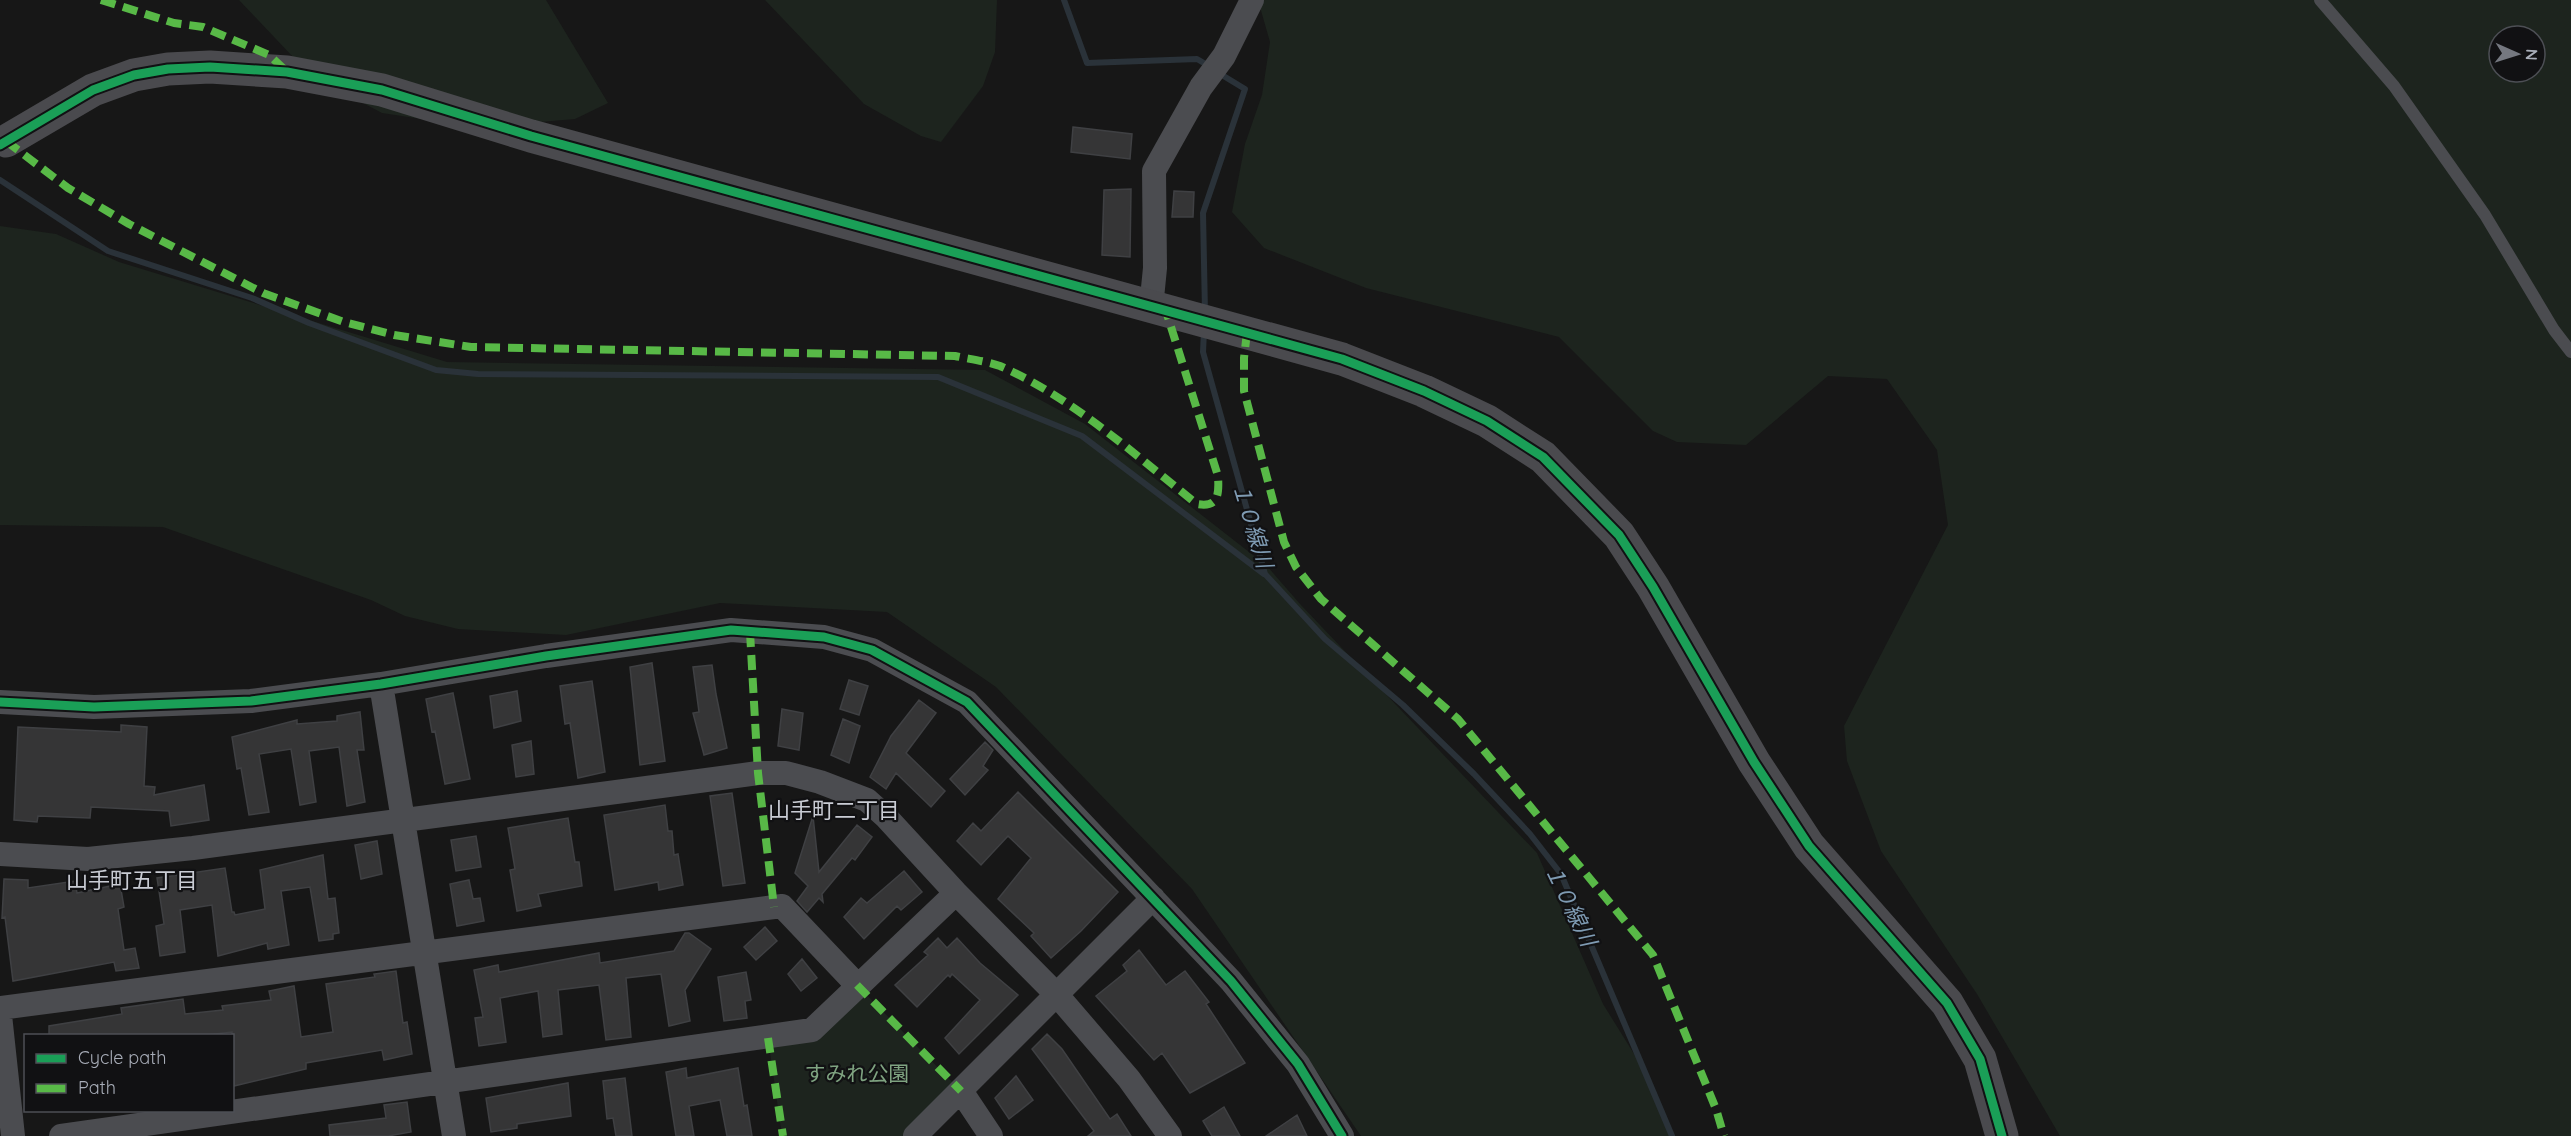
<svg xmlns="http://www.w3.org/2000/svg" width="2571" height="1136" font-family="Quicksand,'Noto Sans JP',sans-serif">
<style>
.green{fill:#1d241e;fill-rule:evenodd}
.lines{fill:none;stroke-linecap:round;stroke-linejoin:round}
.stream{stroke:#2a3239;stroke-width:6}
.building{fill:#353536;stroke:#3f4043;stroke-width:1.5}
.lane{stroke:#4b4c50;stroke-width:12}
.street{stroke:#4b4c50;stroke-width:24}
.secondary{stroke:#4a4a4e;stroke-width:33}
.quiet{stroke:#58b947;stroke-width:8;stroke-dasharray:15 8;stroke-linecap:butt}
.cycleway-casing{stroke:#111113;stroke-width:13}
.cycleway{stroke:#1a9f57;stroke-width:9}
.labels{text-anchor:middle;stroke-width:4.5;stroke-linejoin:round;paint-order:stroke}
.park-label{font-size:21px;fill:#7fa381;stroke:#111113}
.water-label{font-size:22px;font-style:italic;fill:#7f9bb3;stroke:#111113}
.neighbourhood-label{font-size:22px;fill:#c9ccd4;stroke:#111113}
</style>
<rect width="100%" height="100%" fill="#171717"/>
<path class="green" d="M239 0H546L608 103 575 119 516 124H455L382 113 310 75Z
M765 0H997L995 52 983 86 941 142 921 136 864 104Z
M1258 0H2571V1136H2060L1977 994 1881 851 1847 761 1844 726 1948 525 1937 450 1887 379 1828 376 1746 445 1677 442 1653 431 1559 337 1366 288 1264 248 1232 212 1245 144 1262 95 1270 42ZM2499 36H2535V72H2499Z
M0 226 56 234 119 262 447 362 985 370 1085 424 1267 566 1300 604 1537 853 1603 1004 1644 1070 1673 1136H1361L1192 889 996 687 887 612 720 603 566 635 458 629 405 616 371 600 163 527 0 525Z
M857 985 961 1091 915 1136H782L768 1038 812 1030Z"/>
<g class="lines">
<path class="stream" d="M1064 0 1087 63 1197 59 1209 66
M0 180 108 251 252 298 309 323 436 370 478 374 938 377 1082 436 1264 574
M1205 312 1203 213 1245 89 1217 72
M1204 331 1203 352 1265 574 1325 639 1403 705 1474 774 1530 834 1561 874 1672 1136"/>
</g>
<path class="building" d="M1073 127 1132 134 1130 159 1071 152Z
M1131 189 1130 257 1102 255 1104 190Z
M1174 191 1194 192 1193 217H1172Z
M652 663 665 761 640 765 630 667Z
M712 665 716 694 727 748 704 755 693 713 699 712 693 667Z
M849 680 868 686 859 715 840 709Z
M592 681 605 772 578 778 570 723 565 724 560 686Z
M517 691 521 721 494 728 490 696Z
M453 693 470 779 445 784 435 731 432 732 426 699Z
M919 700 936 713 906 753 945 791 931 807 896 773 886 789 870 777 891 736Z
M782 709 803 713 799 750 778 746Z
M360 712 364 750H357L365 802 347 806 339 747 309 751 316 802 300 805 291 749 259 754 269 812 249 815 241 768 237 769 232 737 297 720V724L337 721V716Z
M843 719 860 726 849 763 831 755Z
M121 725 147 727 144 786 155 787 154 795 204 785 209 820 171 826 169 811 91 807 90 818 38 816 37 822 14 820 18 727 121 732Z
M531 741 534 774 516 777 512 745Z
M985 742 993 750 983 766 988 770 965 795 950 779Z
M1018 792 1118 892 1081 931 1051 958 1031 936 1034 933 998 899 1031 858 1008 836 981 865 957 841 973 823 981 831Z
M732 793 745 883 723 886 710 796Z
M665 805 668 831H672L674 855 678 854 683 885 659 890 658 882 615 890 604 815Z
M813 816 819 872 857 825 872 837 855 860 852 858 822 894 823 902 819 898 807 912 797 901 808 886 795 873Z
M568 818 575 862H579L582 886 538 894 541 906 517 911 510 870 515 869 508 828Z
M476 836 481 867 456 871 451 840Z
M377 841 382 874 361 879 355 845Z
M323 855 328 899 335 898 339 933 333 934V939L319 941 310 887 281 891 289 945 268 949 267 943 218 956 212 905 180 910 185 952 160 956 156 926 164 924 157 878 225 868 232 912H234L235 915 265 909 260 870Z
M904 871 922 892 901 910 897 906 864 939 844 917 861 898 867 903Z
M4 879 28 880V888L75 881 77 893 120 884 124 907 118 909 124 950 135 948 139 968 116 971 114 962 13 981 5 917 2 918Z
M469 880 473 899 480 898 484 921 457 926 450 884Z
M765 927 777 941 756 960 744 947Z
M685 933H689L711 949 685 990 690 1021 669 1026 661 974 626 978 631 1037 606 1040 599 985 558 990 562 1034 543 1037 538 991 500 998 506 1042 479 1046 475 1018 483 1017 474 970 498 965 499 972 599 953 600 963 674 951Z
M938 938 947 948 957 938 980 963 1018 995 959 1054 945 1038 980 1000 952 974 950 977 948 975 917 1007 895 985 928 955 924 952Z
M1139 950 1166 985 1185 971 1209 1002 1206 1004 1245 1063 1190 1093 1162 1053 1154 1060 1096 996 1127 971 1123 965Z
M802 959 817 978 801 991 788 974Z
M396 971 403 1023 407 1022 412 1054 384 1060 382 1050 306 1063V1069L234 1086 232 1032 206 1035H49V1026L122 1014 121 1008 183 999 185 1014 223 1010 222 1006 271 1000 269 991 294 986 301 1037 333 1032 326 984 375 977 374 974Z
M746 972 751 1000 745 1001 747 1018 724 1021 718 977Z
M1047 1034 1062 1049 1110 1119 1117 1114 1131 1136H1088L1094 1131 1032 1049Z
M686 1068 687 1078 738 1068 744 1106 747 1105 752 1136H727L720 1100 689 1106 694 1136H676L666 1072Z
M1016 1076 1033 1100 1009 1119 995 1098Z
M625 1078 632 1136H616L613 1118 607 1119 603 1081Z
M568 1083 571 1116 517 1124V1128L491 1132 486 1098Z
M407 1102 411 1132 388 1136H330L329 1125 386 1118 384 1105Z
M1224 1107 1240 1136H1212L1203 1121Z
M1297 1115 1307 1136H1266Z"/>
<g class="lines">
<path class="lane" d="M2320 0 2394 86 2485 215 2554 330 2571 352"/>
<path class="street" d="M1151 308 1155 268 1154 171 1201 87 1224 56 1252 0
M381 684 454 1136
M0 702 94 707 251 701 381 684 546 656 731 630 824 637 872 650 967 702 1231 981 1298 1064 1342 1136
M0 854 88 859 193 848 699 781 758 773H786L820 782 867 800 886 817 956 893 1057 995 1129 1079 1170 1136
M0 1008 782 906 857 985
M0 1015 13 1136
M961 1091 991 1136
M61 1136 812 1030 956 893
M915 1136 1153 898"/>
<path class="secondary" d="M6 141 93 90 134 75 168 69 210 67 287 72 382 90 531 136 1342 359 1424 391 1487 421 1543 457 1619 535 1653 587 1754 762 1809 846 1947 1003 1980 1059 2002 1136"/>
<path class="quiet" d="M101 0 174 23 203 27 269 55 287 72
M6 141 68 188 129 224 263 293 344 322 394 335 471 347 955 356C969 359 986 361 1000 366 1073 398 1135 455 1197 504 1219 508 1219 494 1218 476L1166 311
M1247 332 1244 358V391L1284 542 1296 567 1321 599 1458 719 1653 955 1716 1109 1724 1136
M750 632 758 773 774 907
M857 985 961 1091
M768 1038 783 1136"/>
<g class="cycleway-casing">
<path id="cycleway" d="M0 145 93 90 134 75 168 69 210 67 287 72 382 90 531 136 1342 359 1424 391 1487 421 1543 457 1619 535 1653 587 1754 762 1809 846 1947 1003 1980 1059 2002 1136
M0 702 94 707 251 701 381 684 546 656 731 630 824 637 872 650 967 702 1231 981 1298 1064 1342 1136"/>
</g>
<use href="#cycleway" class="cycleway"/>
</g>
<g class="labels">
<g class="park-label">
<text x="857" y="1081">すみれ公園</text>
</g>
<g class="water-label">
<text transform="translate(1253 525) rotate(73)" y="8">１０線川</text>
<text transform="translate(1571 905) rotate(64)" y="8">１０線川</text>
</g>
<g class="neighbourhood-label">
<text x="834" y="818">山手町二丁目</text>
<text x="132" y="888">山手町五丁目</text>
</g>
</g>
<rect x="24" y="1034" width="210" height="78" fill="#111113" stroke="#4d4f55" stroke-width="1.5"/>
<rect x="36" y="1054" width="30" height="9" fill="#1a9f57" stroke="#4d4f55" stroke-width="1.5"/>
<text x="78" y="1064" font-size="18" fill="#a8adb8">Cycle path</text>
<rect x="36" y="1084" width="30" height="9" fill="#58b947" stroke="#4d4f55" stroke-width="1.5"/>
<text x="78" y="1094" font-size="18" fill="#a8adb8">Path</text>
<g transform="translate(2517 54) rotate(93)"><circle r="28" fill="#111113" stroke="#4d4f55" stroke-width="1.5"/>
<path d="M0-4.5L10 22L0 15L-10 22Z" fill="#757880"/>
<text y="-9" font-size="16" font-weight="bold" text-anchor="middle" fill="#a8adb8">N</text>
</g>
</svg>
